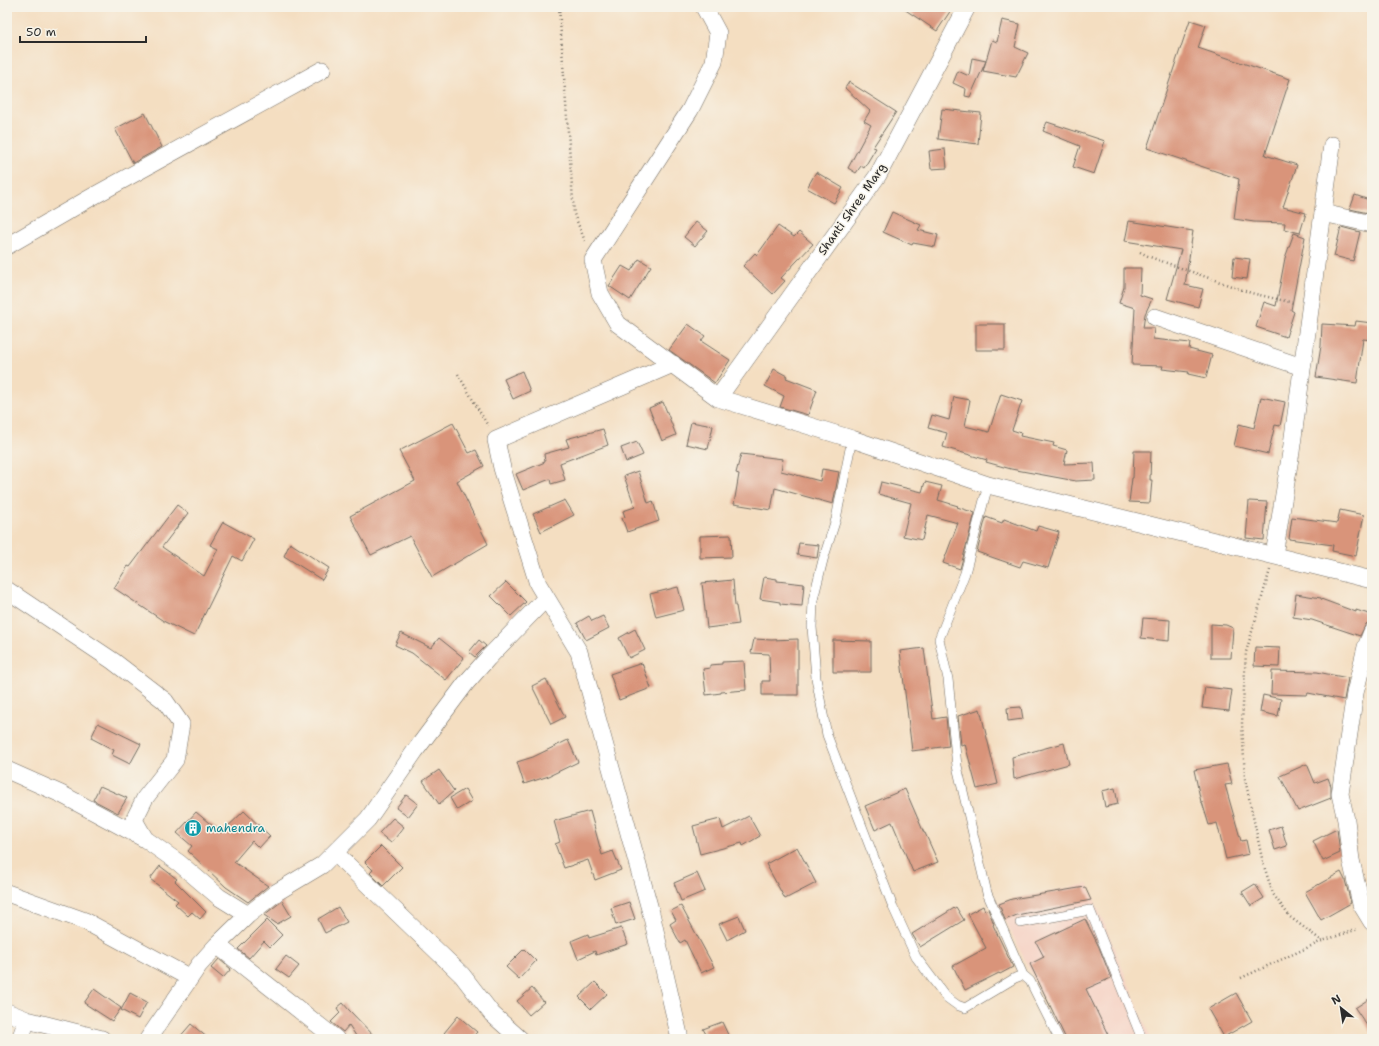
<svg xmlns="http://www.w3.org/2000/svg" width="1379" height="1046" font-family="'Shantell Sans',sans-serif">
<style>
.built{fill:#f6d2c4}
.building{fill:#d9947a}
.lines{fill:none;stroke-linecap:round;stroke-linejoin:round}
.service-casing{stroke:#716a60;stroke-width:10}
.minor-casing{stroke:#716a60;stroke-width:18}
.path{stroke:#716a60;stroke-width:2.5;stroke-dasharray:1 3;stroke-linecap:butt}
.service{stroke:#fff;stroke-width:9}
.minor{stroke:#fff;stroke-width:17}
.labels{text-anchor:middle;stroke-width:3;stroke-linejoin:round;paint-order:stroke}
.street-label{font-size:12px;fill:#2b2b2b;stroke:#f7f3e8}
.culture-label{font-size:12px;fill:#0d838f;stroke:#f7f3e8;text-anchor:start}
</style>
<rect width="100%" height="100%" fill="#f7f3e8"/>
<filter id="ink" filterUnits="userSpaceOnUse"><feTurbulence type="fractalNoise" baseFrequency=".025" numOctaves="2"/><feDisplacementMap in="SourceGraphic" scale="8" xChannelSelector="R" yChannelSelector="G"/><feConvolveMatrix kernelMatrix="1 2 1 2 8 2 1 2 1" color-interpolation-filters="sRGB"/></filter>
<filter id="wash" filterUnits="userSpaceOnUse"><feTurbulence type="fractalNoise" baseFrequency=".012" numOctaves="4" result="noise"/><feDisplacementMap in="SourceGraphic" scale="16" xChannelSelector="R" yChannelSelector="G"/><feGaussianBlur stdDeviation="0.9" result="paint"/><feColorMatrix in="noise" values="0 0 0 0 0 0 0 0 0 0 0 0 0 0 0 0 0 1.4 0 .05"/><feComposite in="paint" operator="in"/></filter>
<g filter="url(#wash)">
<rect width="100%" height="100%" fill="#f4dec1"/>
<path class="built" d="M1088 884 1151 1039H1063L997 903Z"/>
<g id="blocks">
<path class="building" d="M901 7H953L937 31Z
M1002 20 1020 24 1015 47 1028 53 1016 77 983 71 992 40 997 42Z
M1190 20 1206 25 1198 48 1290 79 1265 155 1297 165 1283 207 1306 213 1300 233 1284 229 1285 223 1254 222 1234 219 1239 179 1147 148Z
M972 58 986 61 970 97 965 96 966 89 953 83 958 71 969 76Z
M849 82 896 112 873 147 876 148 864 168 861 166 856 173 848 168 871 125 864 121 870 111 845 88Z
M942 109 981 113 978 144 938 139Z
M145 113 162 147 133 163 115 129Z
M1047 122 1105 141 1094 174 1073 167 1080 146 1043 131Z
M945 149 947 168 931 169 929 151Z
M816 172 843 188 834 203 807 188Z
M1355 195 1372 201V214L1350 209Z
M892 212 921 225 918 230 938 235 935 247 913 243 912 245 883 232Z
M1129 221 1193 231 1185 285 1203 289 1198 307 1167 299 1181 250 1125 241Z
M696 222 708 231 695 246 684 237Z
M778 226 794 237 799 232 813 244 781 278 785 281 773 294 743 266 755 253 757 255Z
M1341 227 1360 232 1353 261 1334 256Z
M1294 233 1305 237 1291 310 1294 312 1286 337 1256 327 1264 302 1276 306 1285 258Z
M1234 257 1250 259 1247 279 1232 277Z
M639 259 651 266 630 300 609 286 622 266 631 271Z
M1124 268H1141L1140 295 1152 299 1145 314 1143 328H1154L1153 339 1190 343 1189 349 1212 355 1206 378 1188 374 1189 372 1162 369 1163 366 1132 365 1135 308 1119 303 1124 287Z
M1356 321 1372 323V340L1363 339 1357 383 1316 377 1321 346 1322 324 1355 326Z
M688 324 705 336 701 341 730 360 715 383 669 350Z
M976 324H1005V350H976Z
M774 369 787 376 786 378 817 390 808 415 780 407 784 396 765 386Z
M522 371 530 391 513 399 504 379Z
M1001 394 1022 401 1012 430 1021 433 1020 436 1054 443 1053 446 1067 450 1064 464 1094 463 1095 480 1076 481 1011 469 986 462 987 460 943 447 947 433 928 428 932 415 949 420 954 397 970 400 965 426 989 432Z
M1261 397 1285 402 1280 426 1275 425 1268 454 1234 446 1239 424 1254 428Z
M663 402 676 435 662 441 649 408Z
M691 422 713 426 708 449 686 444Z
M453 423 469 453 476 450 484 466 457 481 488 544 432 577 410 536 371 555 350 516 415 481 399 451Z
M603 429 608 445 560 463 565 480 551 484 550 479 523 490 516 474 545 462 544 454 569 447 566 439Z
M637 442 643 455 626 462 621 448Z
M1134 451H1151L1150 480H1152L1150 503 1129 502 1132 478H1133Z
M741 454 783 459 781 471 820 481 822 469 839 472 833 504 775 488 771 510 734 504 739 474 736 473Z
M638 471 648 503 653 501 659 521 627 532 622 518 625 517 623 511 635 507 624 476Z
M881 482 922 492 925 482 942 486 938 500 958 506 957 507 975 513 960 569 943 563 958 523 928 515 922 540 903 536 911 503 878 494Z
M565 500 574 515 541 532 533 514Z
M1249 501 1267 502 1264 540 1246 538Z
M177 505 188 513 162 547 204 576 218 549 210 545 223 522 254 539 242 561 233 556 194 636 165 622 114 588 128 566 130 567Z
M1340 510 1364 515 1356 556 1332 551 1333 545 1289 539 1292 517 1337 523Z
M986 517 1002 523 1004 519 1036 531 1038 526 1059 532 1048 568 1023 561 1020 567 977 552Z
M731 535 732 557 700 558V536Z
M290 543 329 568 322 580 284 556Z
M799 543 819 545 817 558 797 555Z
M764 577 777 579V581L804 584 802 606 780 604V602L760 599Z
M733 580 735 606H736L739 624 707 628 702 583Z
M506 582 526 602 511 616 491 596Z
M678 587 684 610 656 617 650 594Z
M1296 594 1321 598V599L1356 612V610L1372 615 1371 622 1366 624 1360 636 1312 620 1293 617Z
M589 616 592 621 603 616 609 628 586 640 577 623Z
M1143 618 1170 620 1169 641 1141 638Z
M1211 624 1226 625 1233 628 1231 658H1211Z
M635 629 645 650 629 658 619 638Z
M401 633 431 648 439 638 464 658 446 680 412 653 395 645Z
M754 639 771 640 798 639V695H762V681H770L769 654 751 653Z
M479 640 486 646 475 657 469 652Z
M833 640 871 641V672H833Z
M1255 647 1280 648 1279 667 1254 666Z
M924 648 933 719 946 717 949 746 912 751 900 651Z
M744 661 746 690 721 692V693L706 695 703 669 710 668V665L722 664V662Z
M642 663 651 688 619 700 610 674Z
M1272 671 1317 672 1348 678 1344 700 1308 693 1307 695 1271 694Z
M546 679 565 717 551 724 532 686Z
M1205 687 1232 690 1229 711 1202 708Z
M1263 695 1281 699 1278 716 1260 712Z
M1021 707 1023 719 1008 721 1007 708Z
M980 709 998 784 977 789 965 744 961 745 958 716Z
M98 723 141 744 130 764 112 755 114 750 91 738Z
M568 740 578 762 549 776 524 784 517 762 533 757Z
M1064 743 1069 764 1014 779 1012 757Z
M1227 764 1232 784 1225 785 1241 841 1246 840 1249 854 1226 859 1217 823 1209 825 1202 802H1201L1194 770Z
M1307 764 1315 783 1328 778 1331 786V798L1298 811 1280 776Z
M439 770 454 791 439 804 423 781Z
M100 786 127 798 118 813 93 800Z
M1115 788 1118 804 1105 807 1102 791Z
M465 789 472 801 457 810 450 798Z
M905 789 924 833H925L938 862 913 872 892 822 875 830 865 806Z
M406 795 418 804 408 817 396 808Z
M244 811 270 836 259 848 252 841 234 862 268 886 248 902 226 887 188 851 192 846 177 833 196 812 221 833Z
M590 811 602 855 613 851 621 870 595 880 588 860 564 868 555 844 560 842 554 821Z
M749 816 760 836 743 846 742 843 700 854 693 826 720 819 723 829Z
M393 818 404 827 391 843 379 833Z
M1281 826 1287 846 1275 850 1269 830Z
M1337 829 1340 853 1323 861 1313 841Z
M381 846 402 867 383 886 370 873 373 870 365 862Z
M797 847 816 883 785 899 766 864Z
M160 866 177 879 175 881 206 912 200 919 192 912 188 916 175 904 178 901 150 879Z
M1341 872 1345 880 1351 903 1321 920 1305 892Z
M697 873 705 891 681 901 674 883Z
M1255 884 1264 898 1251 906 1242 892Z
M1085 887 1091 900 1017 915 1005 920 999 904 1012 899Z
M282 901 291 916 277 924 264 915Z
M629 902 635 919 616 925 611 908Z
M681 906 714 967 701 973 685 940 680 943 670 924 676 920 671 911Z
M983 906 985 911 988 909 994 924 993 925 1013 967 1000 974 999 973 965 990 953 966 986 948 968 914Z
M338 907 347 922 325 933 318 919Z
M956 907 964 920 920 947 912 934Z
M739 916 745 930 727 940 719 924Z
M1085 919 1099 947 1111 978 1086 989 1110 1039H1066L1030 964 1044 957 1036 942Z
M267 920 282 935 270 947 264 941 249 958 238 949Z
M621 928 628 944 596 955 595 951 578 959 571 941 588 934 589 938Z
M524 949 536 961 519 979 506 967Z
M286 956 299 966 289 978 276 969Z
M219 959 231 969 223 978 211 968Z
M595 982 607 994 591 1009 579 997Z
M532 988 544 1002 529 1015 517 1001Z
M94 989 121 1008 112 1021 84 1003Z
M130 993 147 1002 138 1019 121 1010Z
M1236 993 1252 1021 1224 1037 1208 1009Z
M1372 997V1033L1355 1008Z
M343 1003 349 1010 377 1039H358L349 1025 343 1032 331 1022 340 1013 337 1008Z
M458 1016 477 1032 471 1039H451L444 1033Z
M722 1022 730 1039H709L703 1029Z
M191 1024 209 1039H178Z"/>
</g>
</g>
<g filter="url(#ink)">
<use href="#blocks" fill-opacity="0" stroke="#716a60" stroke-width="1"/>
<g class="lines">
<g class="service-casing">
<path id="service" d="M852 439 836 519 823 560 813 600 812 627 816 678 827 735 893 907 916 957 946 997 957 1005 965 1008 1015 978 1023 975 1030 981 1059 1039
M988 485 965 573 939 639 948 679 957 766 987 893 1023 975
M1020 923 1090 910 1142 1039"/>
</g>
<g class="minor-casing">
<path id="minor" d="M704 7 718 33 714 62 690 110 593 260 600 293 618 324 718 398 852 439 988 485 1372 580
M1323 213 1372 224
M7 246 90 198 322 70
M1155 317 1302 367
M673 364 496 440 502 468 538 584 579 652 651 913 680 1039
M718 398 878 175 967 7
M1274 555 1291 452 1332 145
M7 590 113 661 165 701 181 724 175 760 145 798 134 820 145 839 179 863 219 897 248 915
M1372 632 1366 647 1355 693 1340 794 1346 820 1351 860 1361 904 1372 922
M7 770 61 794 145 839
M335 853 462 975 492 1014 520 1039
M7 893 85 921 190 978
M217 945 336 1039
M7 1012 27 1020 102 1039
M20 1039 27 1020
M148 1039 199 965 217 945 248 915 277 892 322 865 368 819 415 751 466 683 488 658 546 598"/>
</g>
<path class="path" d="M559 7 574 214 585 241
M1140 252 1150 257 1251 293 1294 303
M458 374 488 426
M1270 570 1246 652 1242 723 1245 779 1263 863 1273 894 1290 917 1322 941
M1241 978 1322 941 1358 929"/>
<use href="#service" class="service"/>
<use href="#minor" class="minor"/>
</g>
</g>
<defs>
<g id="building-disc" transform="scale(0.9)"><circle r="9.5" fill="#0f9aa8" stroke="#f7f3e8"/><path d="M-4-6H4V6H1V3H-1V6H-4ZM-2.5-4.3h1.7v1.8h-1.7ZM.8-4.3h1.7v1.8H.8ZM-2.5-1h1.7V.8h-1.7ZM.8-1h1.7V.8H.8Z" fill="#fff"/></g>
</defs>
<g fill-rule="evenodd">
<use href="#building-disc" x="193" y="828"/>
</g>
<g class="labels">
<g class="street-label">
<text transform="translate(852 209) rotate(-55)" y="4">Shanti Shree Marg</text>
</g>
<g class="culture-label">
<text x="206" y="832">mahendra</text>
</g>
</g>
<rect width="1379" height="1046" fill="none" stroke="#f7f3e8" stroke-width="24"/>
<g transform="translate(1341 1008) rotate(330)" stroke="#f7f3e8" stroke-width="3" paint-order="stroke">
<path d="M0-3L7 15L0 10L-7 15Z" fill="#2b2b2b"/>
<text y="-6" font-size="11" font-weight="bold" text-anchor="middle" fill="#2b2b2b">N</text>
</g>
<path d="M20 36v6h126v-6" fill="none" stroke="#2b2b2b" stroke-width="2"/>
<text x="26" y="36" font-size="12" fill="#2b2b2b" stroke="#f7f3e8" stroke-width="3" paint-order="stroke">50 m</text>
</svg>
